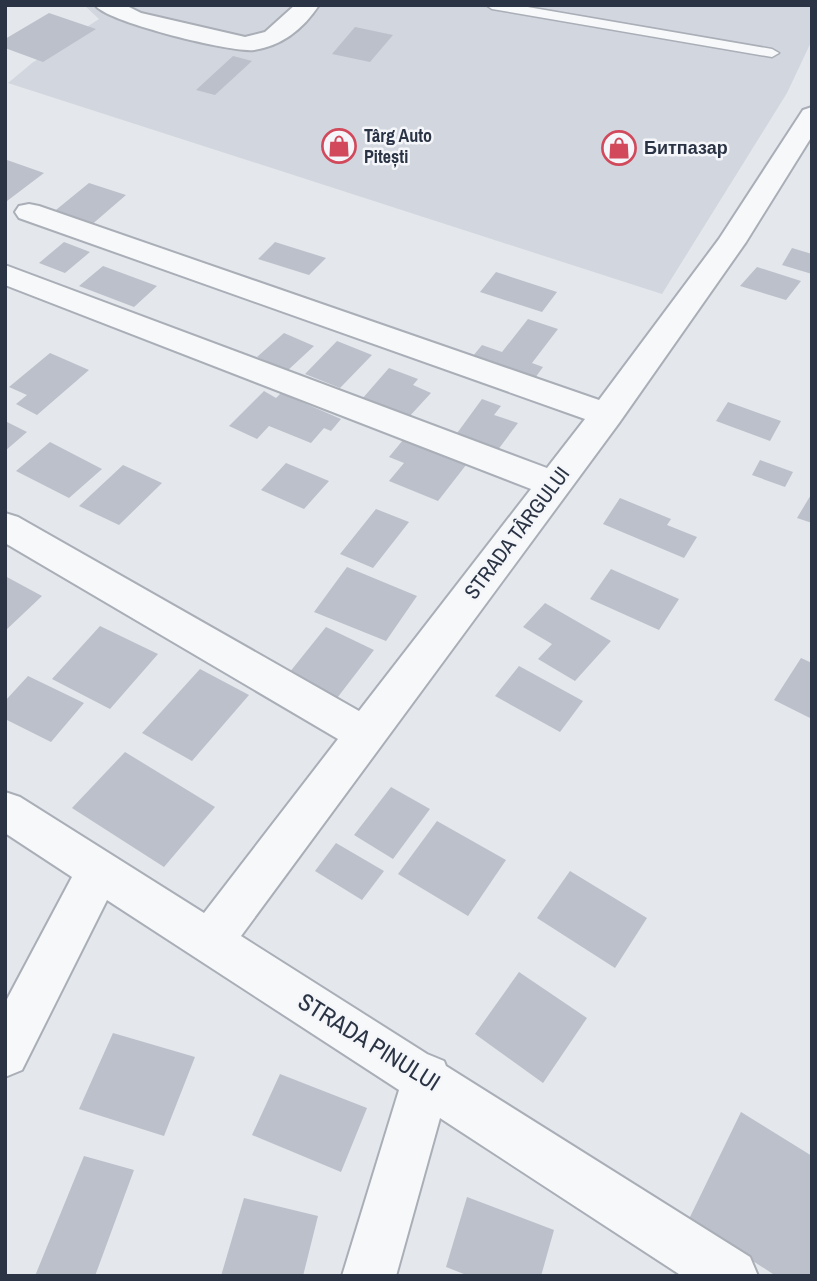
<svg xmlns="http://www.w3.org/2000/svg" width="817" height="1281" font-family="'Archivo Narrow',sans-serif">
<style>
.built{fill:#d2d6de}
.building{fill:#bbc0ca}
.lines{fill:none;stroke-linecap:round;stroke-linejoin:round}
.lane-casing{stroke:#a9aeb7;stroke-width:3}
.street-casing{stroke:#a9aeb7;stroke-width:4}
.lane{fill:#f7f8fa;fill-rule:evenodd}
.street{fill:#f7f8fa;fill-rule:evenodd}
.labels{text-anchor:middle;stroke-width:5;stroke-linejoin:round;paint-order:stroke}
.far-poi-label{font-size:18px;font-weight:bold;fill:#2b3445;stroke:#f4f6f9;text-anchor:start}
.street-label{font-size:21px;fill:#2b3445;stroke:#f4f6f9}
.near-street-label{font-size:24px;fill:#2b3445;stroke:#f4f6f9}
</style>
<rect width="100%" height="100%" fill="#e4e7ec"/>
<path class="built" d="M84 5H812V40L787 93 662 294 8 83 32 63 99 19Z"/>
<path class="building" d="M49 13 96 29 43 62 5 48V39Z
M355 27 393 35 370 62 332 54Z
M233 56 252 61 215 95 196 90Z
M7 160 44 173 7 201 5 200Z
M89 183 126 195 89 227 51 214Z
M64 242 90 252 65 273 39 263Z
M275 242 326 258 309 275 258 259Z
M792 248 812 254V274L782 265Z
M103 266 157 286 134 307 79 286Z
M757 267 801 281 786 300 740 286Z
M496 272 557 292 542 312 480 292Z
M528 319 558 329 532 363 543 367 535 378 473 356 482 345 502 352Z
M284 333 314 346 287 371 257 357Z
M337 341 372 355 340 388 305 374Z
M50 353 89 370 37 415 16 404 27 395 9 387Z
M389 368 418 379 413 385 431 393 407 419 362 399Z
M264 391 276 398 281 393 341 419 331 431 324 428 311 443 269 426 257 439 229 426Z
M482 399 501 406 494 415 518 423 497 451 455 436Z
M728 402 781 421 770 441 716 421Z
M5 421 27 432 5 451Z
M403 440 466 465 438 501 389 481 404 463 389 457Z
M50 442 102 469 69 498 16 471Z
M760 460 793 472 785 487 752 475Z
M286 463 329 481 304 509 261 490Z
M123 465 162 483 119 525 79 506Z
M812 493V523L797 518Z
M620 498 671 519 667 525 697 537 684 558 603 524Z
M376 509 409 522 373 568 340 554Z
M347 567 417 596 386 641 314 612Z
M611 569 679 599 659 630 590 599Z
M5 576 42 596 5 631Z
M545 603 611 641 575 681 538 659 552 644 523 627Z
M100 626 158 654 110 709 52 679Z
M326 627 374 650 334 702 285 678Z
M801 658 812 663V719L774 700Z
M519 666 583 701 560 732 495 696Z
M200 669 249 695 192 761 142 733Z
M28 676 84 703 51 742 5 719V701Z
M125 752 215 807 164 867 72 808Z
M391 787 430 809 393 859 354 835Z
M437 821 506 860 468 916 398 874Z
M336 843 384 871 362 900 315 871Z
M570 871 647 918 615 968 537 918Z
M519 972 587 1018 543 1083 475 1034Z
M113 1033 195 1057 164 1136 79 1109Z
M280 1074 367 1108 341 1172 252 1135Z
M741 1112 812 1156 811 1276H776L689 1219Z
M84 1156 134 1170 95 1276H35Z
M467 1197 554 1230 541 1276H469L446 1267Z
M244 1198 318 1216 303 1276H221Z"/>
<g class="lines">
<g class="lane-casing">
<path id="lane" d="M486 5H516L772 49 779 53 772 57 492 9Z"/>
</g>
<g class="street-casing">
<path id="street" d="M95 5H125L141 13 245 37 265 32 295 5H319C304 28 282 46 254 50 233 53 106 22 95 5Z
M812 107V136L746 242 619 423 241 936 427 1054 444 1061 446 1066 750 1257 758 1276H682L440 1118 396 1276H342L399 1090 107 900 22 1070 5 1077V1003L72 877 5 833V792L20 797 204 913 338 739 5 543V513L18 517 359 711 531 489 5 285V265L547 468 585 419 19 218 15 212 19 206 29 204 39 206 599 400 719 239 803 110Z"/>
</g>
<use href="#lane" class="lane"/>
<use href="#street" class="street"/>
</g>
<defs>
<g id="shop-ring" transform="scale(1.75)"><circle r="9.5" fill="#f4f6f9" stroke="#d1495b" stroke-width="1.5"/><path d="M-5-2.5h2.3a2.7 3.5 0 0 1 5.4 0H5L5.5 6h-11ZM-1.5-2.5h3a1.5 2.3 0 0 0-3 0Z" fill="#d1495b"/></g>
</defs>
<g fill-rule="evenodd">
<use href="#shop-ring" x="339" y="146"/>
<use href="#shop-ring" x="619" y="148"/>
</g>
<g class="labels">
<g class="far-poi-label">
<text x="364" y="142">Târg Auto<tspan x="364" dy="21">Pitești</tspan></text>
<text x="644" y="154">Битпазар</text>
</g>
<g class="street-label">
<text transform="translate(517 533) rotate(-53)" y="7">STRADA TÂRGULUI</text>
</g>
<g class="near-street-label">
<text transform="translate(369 1042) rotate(32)" y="8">STRADA PINULUI</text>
</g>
</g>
<rect width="817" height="1281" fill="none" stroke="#2b3445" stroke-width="14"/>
</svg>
